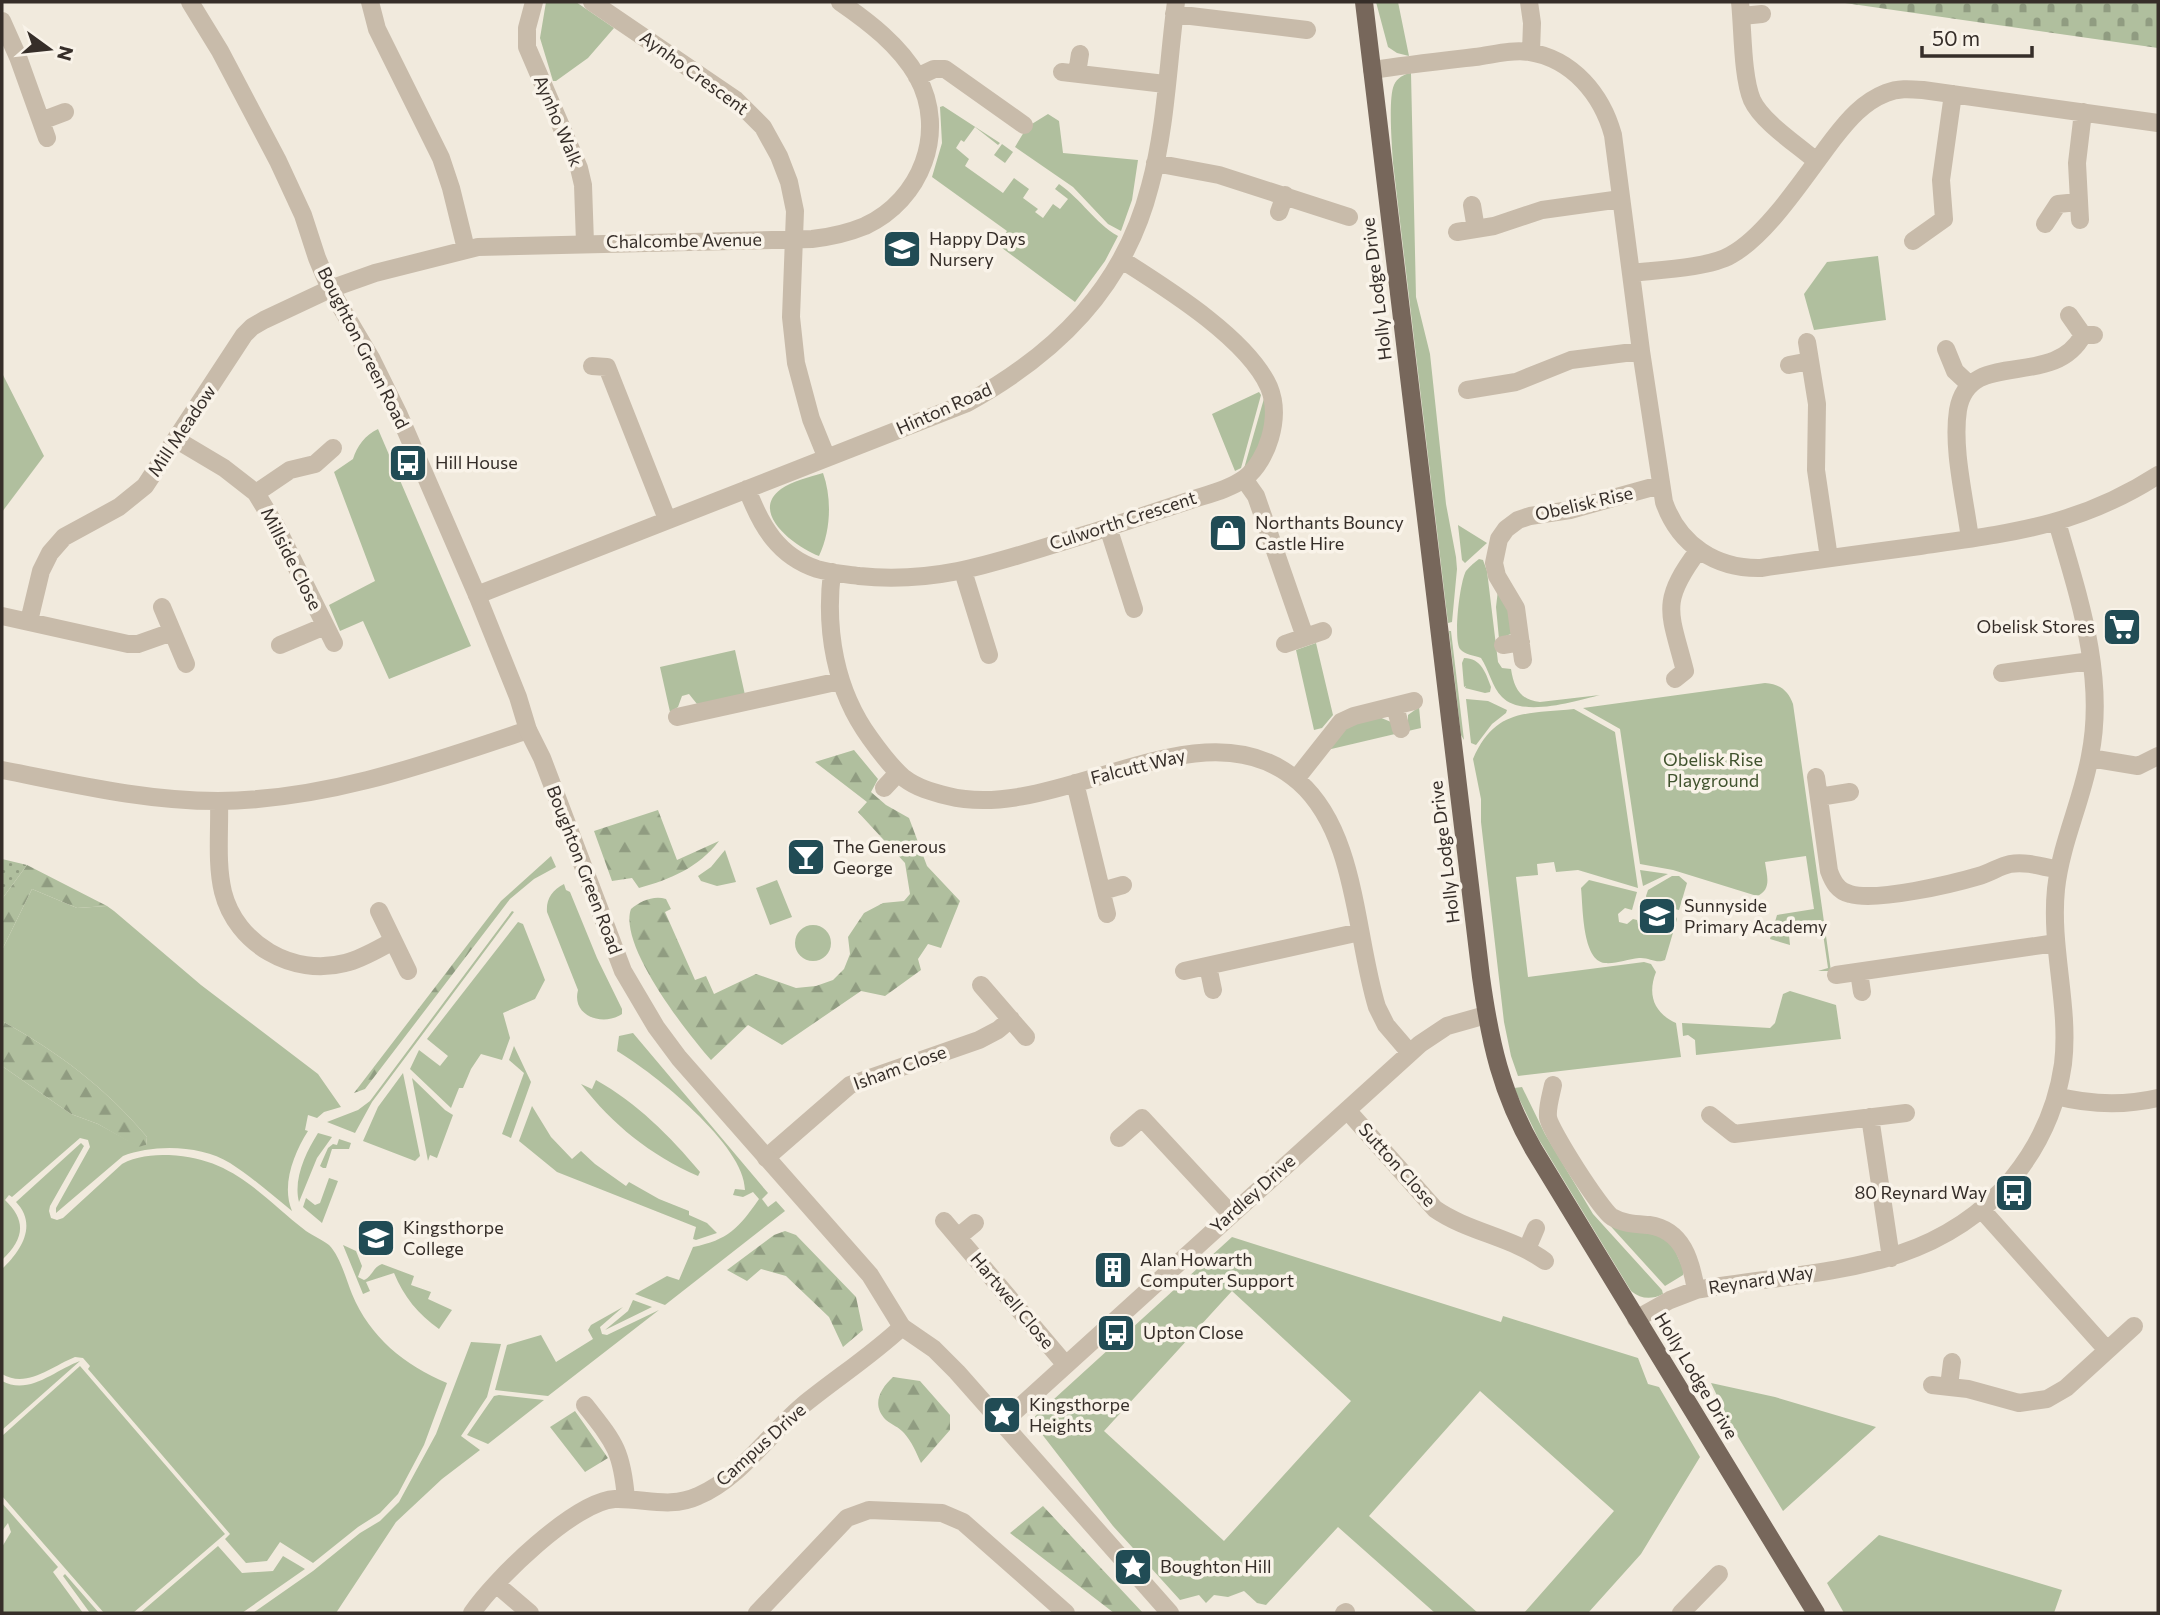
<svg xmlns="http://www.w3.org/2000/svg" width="2160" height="1615" font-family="Commissioner,sans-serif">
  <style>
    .green { fill: #b0bf9e; fill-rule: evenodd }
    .forest { fill: url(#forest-firs) }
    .cemetery { fill: url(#cemetery-stones) }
    .garden { fill: url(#garden-dots) }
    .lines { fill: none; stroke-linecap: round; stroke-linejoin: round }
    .minor { stroke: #c8bbaa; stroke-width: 18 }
    .tertiary { stroke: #c8bbaa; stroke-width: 18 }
    .primary { stroke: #77675b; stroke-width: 18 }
    .labels { text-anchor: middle; stroke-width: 7; stroke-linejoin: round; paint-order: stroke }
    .street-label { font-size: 18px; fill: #362e29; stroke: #f9f3e9 }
    .poi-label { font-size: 18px; fill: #362e29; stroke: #f9f3e9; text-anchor: start }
    .park-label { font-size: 18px; fill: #41532e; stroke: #f9f3e9 }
  </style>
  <defs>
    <pattern id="forest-firs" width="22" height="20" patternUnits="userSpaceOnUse" patternTransform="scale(1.75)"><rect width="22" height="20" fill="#b0bf9e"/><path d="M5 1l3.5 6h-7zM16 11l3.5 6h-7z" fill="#909c81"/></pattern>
    <pattern id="cemetery-stones" width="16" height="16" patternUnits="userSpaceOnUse" patternTransform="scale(1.75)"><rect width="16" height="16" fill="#b0bf9e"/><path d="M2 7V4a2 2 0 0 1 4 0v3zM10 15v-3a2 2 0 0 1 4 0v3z" fill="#909c81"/></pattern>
    <pattern id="garden-dots" width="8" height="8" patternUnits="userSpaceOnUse" patternTransform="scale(1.75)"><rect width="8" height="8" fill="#b0bf9e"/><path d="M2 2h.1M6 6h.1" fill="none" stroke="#909c81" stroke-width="1.8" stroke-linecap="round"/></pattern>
  </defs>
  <rect width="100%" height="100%" fill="#f1eadd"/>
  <path class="green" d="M546,2H576L614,28L588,58L556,81H553L540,38Z
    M1376,2H1398L1409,56L1397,53L1388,47Z
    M1411,73L1416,297L1430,354L1446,504L1456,557L1457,569L1452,622L1448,623L1393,163C1392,147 1388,98 1394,85C1397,78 1404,74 1411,73Z
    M943,106L1000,143L998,145L975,127L964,142L961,140L956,148L969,159L965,166L1003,193L1014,178L1029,189L1023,198L1038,209L1035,212L1043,218L1053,204L1060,209L1068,199L1055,189L1059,184C1081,199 1095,223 1118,236L1105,261L1075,302L998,245L1007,231L932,177L942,143L940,107Z
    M1048,114L1059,121L1063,153L1138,160L1132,200L1121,231L1108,224L1073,187L1015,147L1027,127Z
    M1002,144L1013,152L1005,163L994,155Z
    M1878,256L1886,320L1814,330L1804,294L1827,262Z
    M2,373L44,456L2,512Z
    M1259,392L1261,395L1241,468L1235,471L1212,414Z
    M1265,395L1267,402L1263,442L1243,472Z
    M378,429L471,646L389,679L363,621L340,631L329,605L375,581L334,472L353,459C357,446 365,435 378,429Z
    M823,473C832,498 831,531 819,556C797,548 748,513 781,489C792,481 810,477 823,473Z
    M1458,525L1487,543L1465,563L1462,560Z
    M1479,559L1483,560L1487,571L1498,662L1502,668L1511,669C1514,688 1520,700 1540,702L1600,695C1576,701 1522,718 1502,697C1492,687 1489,670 1481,658C1474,655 1465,655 1460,649C1453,638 1460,581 1466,571C1470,566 1475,562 1479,559Z
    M1498,590L1510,607L1513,633L1499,639L1496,607Z
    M1449,631H1451L1464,740L1461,735Z
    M1316,643L1333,715L1322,728L1314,730L1296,650Z
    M735,650L745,695L697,704L689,694L682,696L678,707L670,712L660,667Z
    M1464,658C1481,658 1486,673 1491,687L1490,692L1485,693L1465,688L1466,686L1464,687L1462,663Z
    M1765,683C1779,684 1788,690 1793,704L1831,971H1818L1828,968L1821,920L1798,921V924L1788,926L1790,945L1770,939L1777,915L1814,909L1806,856L1765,862C1767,876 1772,890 1757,896L1673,870L1640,864L1620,729L1583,708Z
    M1466,699L1488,701L1507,710L1506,713L1492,724L1476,745L1471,743Z
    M1419,707L1421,728L1408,731V715Z
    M1574,709L1615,732L1638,888L1578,870L1556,872L1554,862L1537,864L1538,875L1516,877L1528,977L1644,962L1651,964L1656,972C1647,995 1654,1013 1676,1023L1681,1057L1518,1076L1511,1056L1504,1022L1481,822V799L1473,759C1495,708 1527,714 1574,709Z
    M1379,717L1391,722L1395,734L1327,750L1347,726Z
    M725,850L736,882L717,886L701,881L698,876L711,867Z
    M1640,870L1668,874L1643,886Z
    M1672,876H1679L1687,883L1679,910L1648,903L1646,896L1648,890Z
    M777,880L792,917L770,925L756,888Z
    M1589,880L1637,892L1632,910L1625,908L1618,914L1619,922L1627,924L1633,919L1637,920L1639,929L1648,931L1655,925L1658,913L1666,912L1675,915L1677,919L1665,960C1656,964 1649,957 1639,958C1628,959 1616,964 1605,963C1582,961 1583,906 1581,888Z
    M564,884L566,890L570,892L597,958L622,1009V1014C603,1027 571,1016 578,990L547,912C546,899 552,890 564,884Z
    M32,889L77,908L107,906L114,911L201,985L318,1074L341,1107L324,1112L317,1118L308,1115L305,1130L308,1131C294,1153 281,1185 292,1211C272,1195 252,1177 230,1163C201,1145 154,1144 123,1156L56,1213V1208L90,1147L88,1140L80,1138L12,1197L9,1195L5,1200C27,1221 24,1239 2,1260V1066L71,1114L98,1124L138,1146L146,1145L147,1137C105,1087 59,1053 2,1021V950Z
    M512,911L514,912L372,1102L355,1133L327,1122L358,1110L370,1101Z
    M518,922L523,924L545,980L535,999L503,1013L510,1038L502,1060L481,1054L471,1069L463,1088H459L451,1108L410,1069L419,1050L440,1066L448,1056L427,1039Z
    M795 943a18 18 0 1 1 36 0a18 18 0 1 1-36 0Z
    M1790,991L1836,1005L1841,1039L1696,1055L1695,1040L1688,1035L1683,1036L1682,1023L1770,1028L1775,1023L1783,994Z
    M633,1033L768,1193L762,1199L768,1207L776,1201L785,1211L665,1305L635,1294L667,1276L679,1280L693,1247C728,1240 739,1228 759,1199L753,1192L743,1197L733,1195L735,1189L745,1190C745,1145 654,1073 617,1051L619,1036Z
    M514,1046L531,1082L511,1138L502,1134L524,1073L509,1060Z
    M403,1073L420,1156L415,1161L363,1141L378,1107Z
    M412,1078L445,1110L453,1115L437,1158L430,1155L428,1161Z
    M596,1080C637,1103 670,1136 700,1172L698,1176C650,1155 613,1125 581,1084L592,1089Z
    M1522,1087L1545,1134L1593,1214L1662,1290L1663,1294C1651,1300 1641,1299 1631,1291L1538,1138L1514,1088Z
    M532,1106L551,1137L572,1159L581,1151L595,1164L626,1186L629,1182L659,1199L689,1211V1215L707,1223L717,1233L696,1240L693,1239L696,1227L557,1172L519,1141Z
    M318,1133L332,1137L317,1158L299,1202C293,1179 306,1152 318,1133Z
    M339,1139L351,1143L349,1149H332L326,1168H323L320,1166L328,1148L333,1144L337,1145Z
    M81,1143L84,1146L50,1206L49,1211L51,1218L57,1220L63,1218L122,1164C136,1156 152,1155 169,1155C233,1158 259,1194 306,1231C313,1236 323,1240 329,1245C340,1256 346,1279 352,1294C370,1337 404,1365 447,1383L424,1445L398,1494L380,1513L358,1527L313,1563L280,1542L267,1561L246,1563L225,1539L230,1534L88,1369L90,1366L83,1358L75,1357C52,1366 27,1389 2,1374V1269C21,1251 38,1225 16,1202Z
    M329,1178L338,1181L322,1223L303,1207L306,1198L315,1205L320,1203Z
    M1605,1220L1651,1232L1671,1241L1684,1271L1683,1275L1665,1286Z
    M1232,1237L1501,1322L1503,1316L1638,1358L1648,1384L1659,1387L1700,1457L1641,1554L1588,1613H1524L1614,1511L1480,1391L1369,1516L1478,1613H1435L1338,1527L1266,1605L1257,1603L1244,1591L1228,1597L1214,1595L1206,1603L1199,1595L1180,1600L1113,1526L1031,1420ZM1232,1291L1351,1401L1224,1541L1104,1431Z
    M343,1245L356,1251L362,1266L358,1277L364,1280C372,1277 373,1267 382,1264L414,1276L411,1285L431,1292L428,1299L452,1310L439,1329C418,1314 404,1297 394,1273L366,1282L370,1291L363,1294Z
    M633,1300L652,1307L605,1330L628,1311Z
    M623,1307L600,1327L602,1334L607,1335L659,1310L548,1396L495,1390L507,1345L541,1335L556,1362L593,1339L588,1330L591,1325Z
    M471,1342L501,1344L487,1397L461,1436L480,1450L442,1479L396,1522L336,1613H253L313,1571L360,1533L380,1521L399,1502L436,1434Z
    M80,1361L2,1430V1381C29,1396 55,1370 80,1361Z
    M80,1366L225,1534L133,1613H104L2,1496V1436Z
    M1711,1383L1775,1397L1876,1427L1783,1511L1732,1427Z
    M499,1395L544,1400L488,1444L467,1435L494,1396Z
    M2,1503L58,1567L53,1572L83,1613H2V1547L11,1532L8,1523L2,1531Z
    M1879,1535L2062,1590L2054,1613H1844L1827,1583Z
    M218,1546L242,1573L273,1571L283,1556L305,1569L242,1613H140Z
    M65,1574L99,1613H90L63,1576Z"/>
  <path class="forest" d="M854,750L878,779L871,792L886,805L909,818L927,866L960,901L941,948L928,944L918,959L921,970L885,996L861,991L782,1045L748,1025L711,1060C687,1033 618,945 631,909C640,901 654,895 666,899L671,909L665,912L695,980L706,976L714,994L756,974L796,988L816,986L833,980L844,969L850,954L848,937L864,913L883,903L904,901L910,894L905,863L858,812L867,802L815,762Z
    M658,810L677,860L719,841C698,868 671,879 639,888L632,878L612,881L594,831Z
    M551,856L556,867L534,879L510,899L365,1089L354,1093L501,901Z
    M27,865L107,906L77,908L32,889L2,950V899Z
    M2,1021C59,1053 105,1087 147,1137L146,1145L138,1147L98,1124L71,1114L2,1066Z
    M785,1231L796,1235L856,1297L863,1330L843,1347L829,1317L786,1276L761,1269L747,1281L727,1270L774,1235Z
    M893,1377L920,1381L950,1415V1430L921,1463C916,1452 912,1442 904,1433C899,1427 892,1425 886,1420C871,1405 880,1389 893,1377Z
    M575,1411L608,1458L585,1472L550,1427Z
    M1043,1506L1143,1613H1114L1010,1533Z"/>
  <path class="cemetery" d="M1838,2H2158V48Z"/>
  <path class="garden" d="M2,859L27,865L2,899Z"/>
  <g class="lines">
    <path class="minor" d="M370,2L377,29L441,158L451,188L466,249
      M534,2L527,28V47L579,168L583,185L585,243
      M592,2L736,100L763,127L779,156L789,182L795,211L791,317L796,363L811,419L826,456
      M1529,2L1532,23L1531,52
      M1740,2C1743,29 1742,76 1752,100C1762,122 1798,145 1816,161
      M1174,14L1307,30
      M1742,16L1762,14
      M2,21L18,57L47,138
      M1372,70C1406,65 1441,61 1475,57C1492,55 1512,49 1529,52C1573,59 1602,95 1613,135L1641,351L1664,502C1679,545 1716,569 1761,568C1814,560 1867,553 1920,546C2011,533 2079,526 2158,475
      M1062,72L1165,84
      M1077,73L1080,54
      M917,77L934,69H945L1024,125
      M41,121L65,112
      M1155,163L1219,175L1349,217
      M1472,205L1476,229
      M1279,212L1285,195
      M2080,220L2077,163L2083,112
      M2045,224L2058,204L2078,202
      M1457,232L1494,226L1542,210L1621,199
      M1913,241L1944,219L1941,180L1953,94
      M1631,273C1657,270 1709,268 1731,255C1768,235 1807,173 1834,138C1848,120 1863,102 1886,93C1898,88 1910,89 1923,90L2158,123
      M2069,315L2083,335H2094
      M1807,342L1817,404L1816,470L1829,558
      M1946,349L1955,371L1969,384
      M1789,365L1810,361
      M592,366L607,367L667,519
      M1467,390L1516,382L1571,360L1641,351
      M177,440L224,468L256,493L277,528L334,643
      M1244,479L1256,496L1305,637
      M747,489C761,526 778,556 817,569C830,573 845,574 859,576C945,585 1010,557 1091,533C1124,522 1158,511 1191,500C1209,494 1230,489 1245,478C1257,469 1266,452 1270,438C1275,421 1276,404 1269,387C1247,338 1166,288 1122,260
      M256,493L290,470L315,464L333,448
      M1108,527L1134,609
      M1970,539C1965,499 1952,449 1958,410C1969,346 2053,391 2083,335
      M963,571L989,655
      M832,572C825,630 835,690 870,738C880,752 891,767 904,778C917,788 932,792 948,796C1058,824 1203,697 1299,782C1357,833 1355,936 1377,1007L1386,1025L1410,1053
      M477,595L967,403C1056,354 1124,288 1150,186C1166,128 1168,62 1176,2
      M162,607L186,664
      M2,616L128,644H138L172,632
      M29,621L41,571L50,553L64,537L119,507L145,486L244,335L252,327L264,320L330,289L375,273L478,247L812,239C830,237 848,233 865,226C921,200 948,132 917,76C899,45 869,22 840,2
      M1285,644L1323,631
      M280,645L325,626
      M1503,645L1521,642
      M1523,660L1516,608L1497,576L1494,563L1499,539L1506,529L1518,520L1530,516L1570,510L1660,485
      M2002,673L2091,661
      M1675,679L1685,671C1670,612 1659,603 1698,551
      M1395,706L1401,729
      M677,717L840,681
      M2090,758L2138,766L2158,756
      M2,770C74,784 144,801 218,801C326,800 427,764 528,730
      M1816,777L1829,871C1833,882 1838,891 1850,894C1876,902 1952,884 1979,876C1990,873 2000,866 2010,864C2026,861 2044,867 2059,870
      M1296,779L1341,722L1354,716L1414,701
      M1075,783L1107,914
      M884,788L898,773
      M1819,797L1850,792
      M219,801C220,830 216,863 223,892C236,944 293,977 345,963C362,959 378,949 393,941
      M1102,891L1123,885
      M379,911L408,971
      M1208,966L1213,990
      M1184,971L1360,932
      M1859,972L1862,992
      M1836,975L2056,943
      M981,985L1026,1037
      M1553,1085C1551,1095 1547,1107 1548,1117C1549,1129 1601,1210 1612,1217C1624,1224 1636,1224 1649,1225C1683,1230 1691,1261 1696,1290
      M2056,1096C2091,1105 2123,1106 2158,1098
      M1347,1110L1435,1209C1468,1232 1512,1237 1545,1261
      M1710,1115L1734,1134L1906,1113
      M1870,1117L1891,1258
      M1119,1138L1142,1118L1231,1214
      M766,1158L850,1085L979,1040L998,1030L1011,1019
      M1982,1210L2107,1350
      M944,1221L1065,1364
      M958,1237L975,1223
      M1527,1249L1536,1228
      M1636,1319L1670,1300L1696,1290C1812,1269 1929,1277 2012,1179C2039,1146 2057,1106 2063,1064C2070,1006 2050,948 2056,889C2061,843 2082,801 2090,756C2106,677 2079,598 2057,522
      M1932,1385L1968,1389L2019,1403L2047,1399L2066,1388L2134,1326
      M1949,1386L1952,1362
      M585,1405C614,1442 622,1450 626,1499
      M1002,1423L1420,1044L1447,1026L1486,1015
      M496,1584L530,1613
      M472,1613C494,1580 575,1501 615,1499C644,1498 670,1509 698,1496C740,1478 768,1435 802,1406C835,1379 871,1356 902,1327
      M757,1613L847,1518L869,1510L942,1513L963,1522L1066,1613
      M1344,1613L1346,1612
      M1681,1613L1719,1574"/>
    <path class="tertiary" d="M190,2L220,51L278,161L303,215L317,258L330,289L371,358L399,415L477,595L518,697L528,730L542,758L623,971L656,1027L679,1058L870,1275L902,1327L934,1349L957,1372L1170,1613"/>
    <path class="primary" d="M1364,2L1481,977C1490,1042 1501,1093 1534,1150L1816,1613"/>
  </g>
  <defs>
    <g id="school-square" transform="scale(2.0125)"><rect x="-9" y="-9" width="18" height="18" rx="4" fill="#214c55" stroke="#f9f3e9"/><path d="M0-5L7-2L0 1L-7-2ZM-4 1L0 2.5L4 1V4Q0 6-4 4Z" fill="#fff"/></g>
    <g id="bus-square" transform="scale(2.0125)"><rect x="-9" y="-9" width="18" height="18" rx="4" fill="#214c55" stroke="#f9f3e9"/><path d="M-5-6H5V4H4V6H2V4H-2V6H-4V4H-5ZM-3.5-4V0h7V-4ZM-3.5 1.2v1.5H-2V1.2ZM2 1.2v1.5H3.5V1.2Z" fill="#fff"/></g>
    <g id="shop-square" transform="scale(2.0125)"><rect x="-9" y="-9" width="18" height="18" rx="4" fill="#214c55" stroke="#f9f3e9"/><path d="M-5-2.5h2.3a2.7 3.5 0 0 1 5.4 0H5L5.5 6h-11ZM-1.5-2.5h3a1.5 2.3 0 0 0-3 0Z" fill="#fff"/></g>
    <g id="supermarket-square" transform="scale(2.0125)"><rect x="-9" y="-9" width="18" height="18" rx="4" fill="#214c55" stroke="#f9f3e9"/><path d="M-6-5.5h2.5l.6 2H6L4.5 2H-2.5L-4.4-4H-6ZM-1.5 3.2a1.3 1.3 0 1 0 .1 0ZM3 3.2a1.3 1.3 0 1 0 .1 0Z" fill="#fff"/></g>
    <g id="bar-square" transform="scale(2.0125)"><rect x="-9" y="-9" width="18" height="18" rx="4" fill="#214c55" stroke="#f9f3e9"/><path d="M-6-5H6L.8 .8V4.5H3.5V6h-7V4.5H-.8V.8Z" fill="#fff"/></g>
    <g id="building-square" transform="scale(2.0125)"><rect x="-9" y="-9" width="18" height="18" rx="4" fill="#214c55" stroke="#f9f3e9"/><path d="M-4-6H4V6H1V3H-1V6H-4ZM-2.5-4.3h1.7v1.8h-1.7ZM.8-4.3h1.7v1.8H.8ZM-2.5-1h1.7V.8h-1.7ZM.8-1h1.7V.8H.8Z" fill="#fff"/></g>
    <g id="sight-square" transform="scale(2.0125)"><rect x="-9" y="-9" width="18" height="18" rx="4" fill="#214c55" stroke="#f9f3e9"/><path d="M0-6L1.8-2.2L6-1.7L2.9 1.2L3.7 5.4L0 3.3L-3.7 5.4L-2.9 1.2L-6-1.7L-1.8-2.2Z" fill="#fff"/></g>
  </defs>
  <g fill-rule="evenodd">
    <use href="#school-square" x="902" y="249"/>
    <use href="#bus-square" x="408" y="463"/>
    <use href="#shop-square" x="1228" y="533"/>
    <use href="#supermarket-square" x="2122" y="627"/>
    <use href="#bar-square" x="806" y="857"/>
    <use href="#school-square" x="1657" y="916"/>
    <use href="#bus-square" x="2014" y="1193"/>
    <use href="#school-square" x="376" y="1238"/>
    <use href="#building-square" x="1113" y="1270"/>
    <use href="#bus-square" x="1116" y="1333"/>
    <use href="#sight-square" x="1002" y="1415"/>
    <use href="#sight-square" x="1133" y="1567"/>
  </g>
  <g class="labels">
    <g class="street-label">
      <text transform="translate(694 73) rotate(36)" y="6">Aynho Crescent</text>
      <text transform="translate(558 121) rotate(67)" y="6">Aynho Walk</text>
      <text transform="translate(684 241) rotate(-1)" y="6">Chalcombe Avenue</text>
      <text transform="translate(1377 289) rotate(-97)" y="6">Holly Lodge Drive</text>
      <text transform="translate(363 348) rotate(63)" y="6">Boughton Green Road</text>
      <text transform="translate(944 409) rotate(-24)" y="6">Hinton Road</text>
      <text transform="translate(182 431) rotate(-56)" y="6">Mill Meadow</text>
      <text transform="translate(1584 504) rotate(-13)" y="6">Obelisk Rise</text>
      <text transform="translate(1123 521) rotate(-18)" y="6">Culworth Crescent</text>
      <text transform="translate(291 559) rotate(63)" y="6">Millside Close</text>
      <text transform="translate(1138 767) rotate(-14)" y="6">Falcutt Way</text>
      <text transform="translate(1445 852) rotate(-97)" y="6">Holly Lodge Drive</text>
      <text transform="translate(584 870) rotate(69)" y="6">Boughton Green Road</text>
      <text transform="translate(900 1068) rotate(-20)" y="6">Isham Close</text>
      <text transform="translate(1397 1165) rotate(48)" y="6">Sutton Close</text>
      <text transform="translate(1253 1194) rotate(-42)" y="6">Yardley Drive</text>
      <text transform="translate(1761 1280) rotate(-9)" y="6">Reynard Way</text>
      <text transform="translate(1012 1301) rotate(50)" y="6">Hartwell Close</text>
      <text transform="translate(1696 1376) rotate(59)" y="6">Holly Lodge Drive</text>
      <text transform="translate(761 1445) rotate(-42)" y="6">Campus Drive</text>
    </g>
    <g class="poi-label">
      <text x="929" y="245">Happy Days<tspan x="929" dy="21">Nursery</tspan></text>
      <text x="435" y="469">Hill House</text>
      <text x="1255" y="529">Northants Bouncy<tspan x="1255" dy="21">Castle Hire</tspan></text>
      <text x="2095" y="633" text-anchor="end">Obelisk Stores</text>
      <text x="833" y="853">The Generous<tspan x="833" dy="21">George</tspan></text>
      <text x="1684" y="912">Sunnyside<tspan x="1684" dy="21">Primary Academy</tspan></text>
      <text x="1987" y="1199" text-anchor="end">80 Reynard Way</text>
      <text x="403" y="1234">Kingsthorpe<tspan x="403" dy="21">College</tspan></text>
      <text x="1140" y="1266">Alan Howarth<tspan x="1140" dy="21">Computer Support</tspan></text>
      <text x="1143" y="1339">Upton Close</text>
      <text x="1029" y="1411">Kingsthorpe<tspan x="1029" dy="21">Heights</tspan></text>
      <text x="1160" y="1573">Boughton Hill</text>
    </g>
    <g class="park-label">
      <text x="1713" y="766">Obelisk Rise<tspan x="1713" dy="21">Playground</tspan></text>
    </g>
  </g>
  <rect width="2160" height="1615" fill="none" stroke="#362e29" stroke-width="7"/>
  <g transform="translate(49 49) rotate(105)" stroke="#f9f3e9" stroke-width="5" paint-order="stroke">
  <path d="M0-5L12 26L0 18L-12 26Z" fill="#362e29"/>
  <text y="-10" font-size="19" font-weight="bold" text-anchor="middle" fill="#362e29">N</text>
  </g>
  <path d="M1922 46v10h110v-10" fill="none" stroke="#362e29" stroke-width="3.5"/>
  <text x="1932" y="46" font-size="21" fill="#362e29" stroke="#f9f3e9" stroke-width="5" paint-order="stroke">50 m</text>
</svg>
